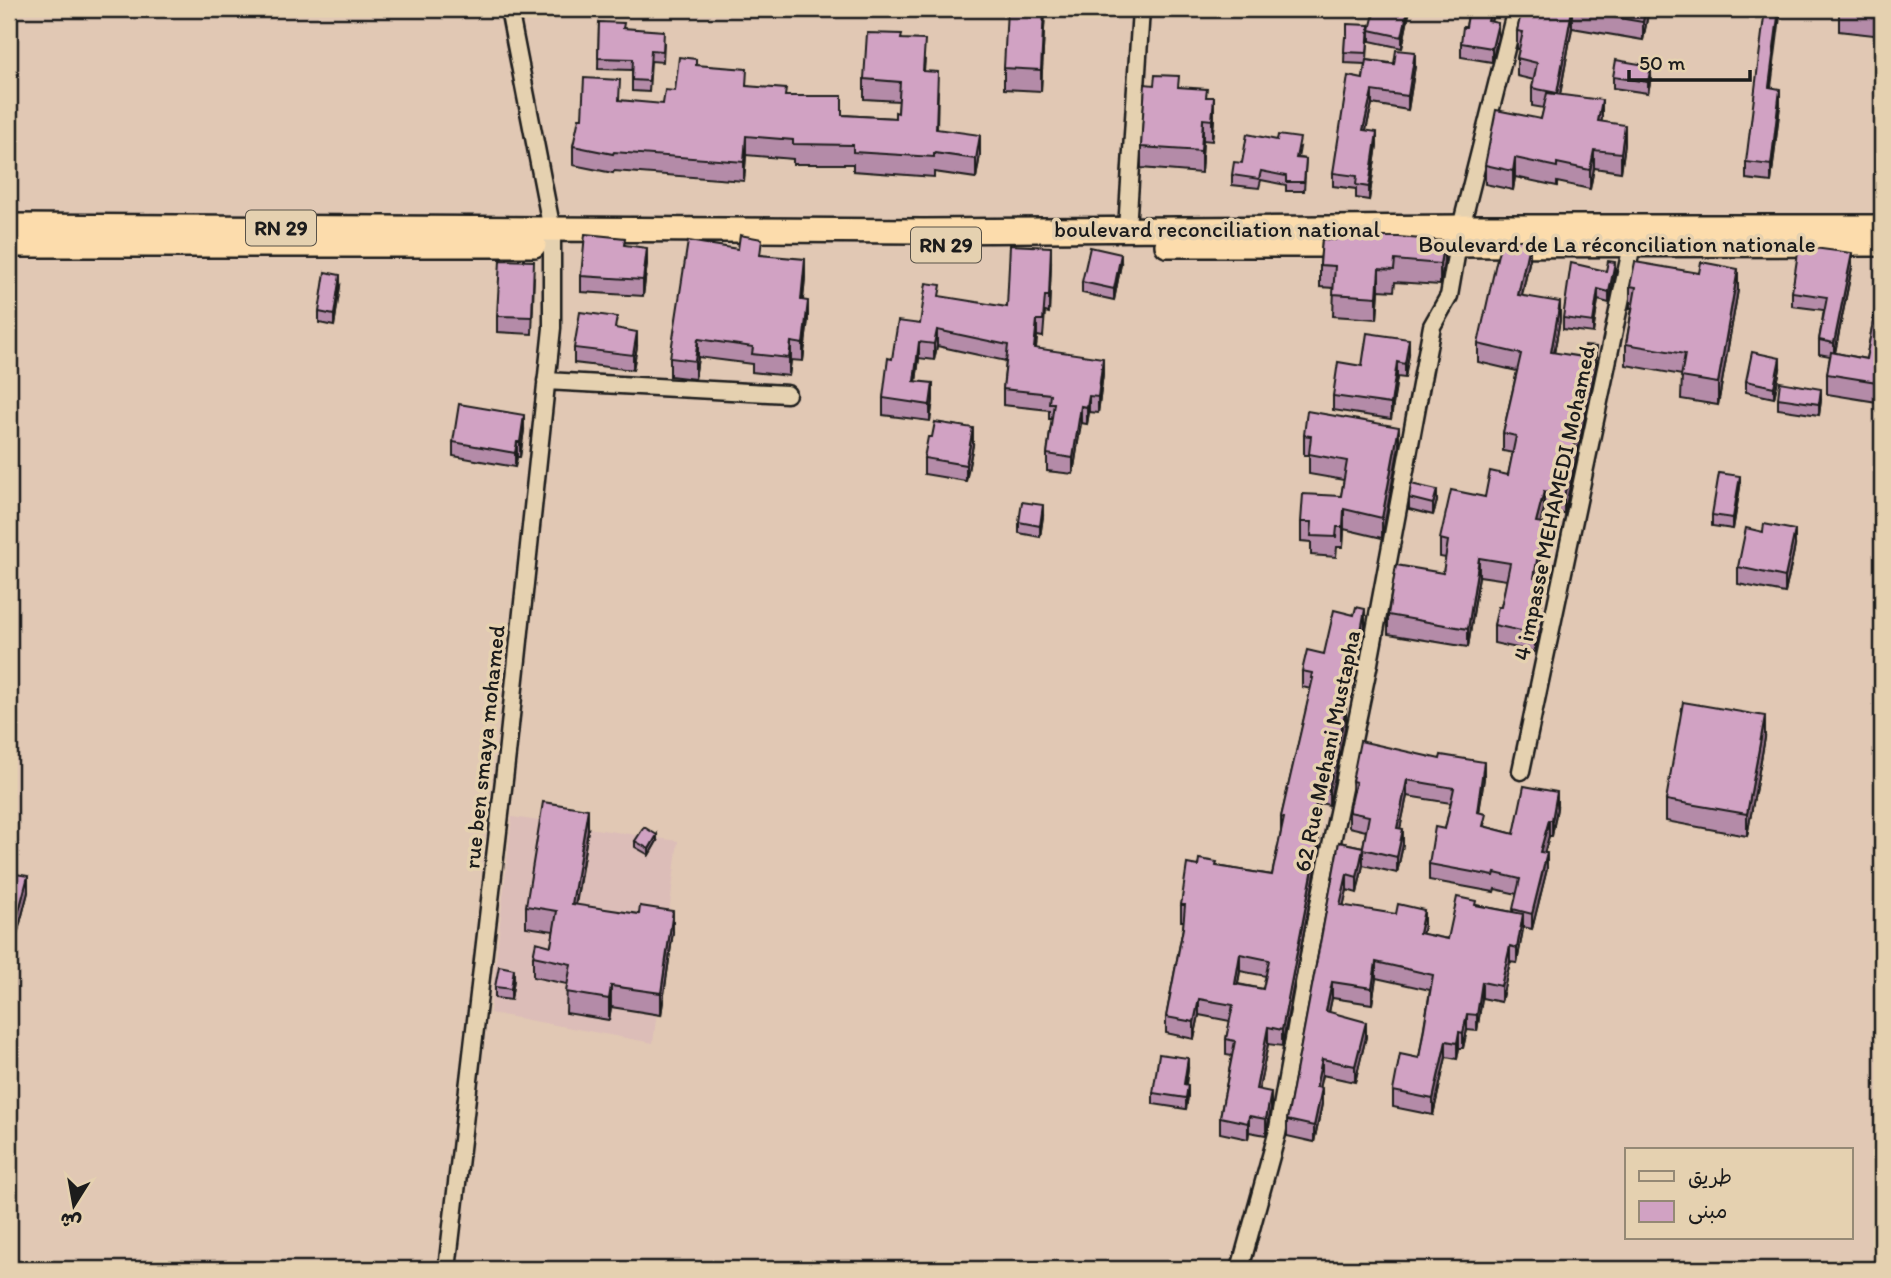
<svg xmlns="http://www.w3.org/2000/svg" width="1891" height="1278" font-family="Itim,'Playpen Sans Arabic',sans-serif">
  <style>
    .built { fill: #dcbdb8 }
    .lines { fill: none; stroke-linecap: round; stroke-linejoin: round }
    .minor-casing { stroke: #1c1c1c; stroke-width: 21 }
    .highway-casing { stroke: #1c1c1c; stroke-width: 28 }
    .minor { stroke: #e5d1b0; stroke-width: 16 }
    .highway { stroke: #fcdcac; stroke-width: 23 }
    .wall { fill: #b48ba8; stroke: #1c1c1c; stroke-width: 2; fill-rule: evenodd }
    .shaded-wall { fill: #927188; stroke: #1c1c1c; stroke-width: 2 }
    .building { fill: #d1a2c3; stroke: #1c1c1c; stroke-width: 2; fill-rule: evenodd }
    .labels { text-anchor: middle; stroke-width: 7; stroke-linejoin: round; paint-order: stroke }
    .shield { fill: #e5d1b0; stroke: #585248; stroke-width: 2 }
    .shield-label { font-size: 21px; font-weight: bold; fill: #1c1c1c }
    .street-label { font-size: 23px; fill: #1c1c1c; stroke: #e5d1b0 }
  </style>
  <rect width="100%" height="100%" fill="#e1c8b4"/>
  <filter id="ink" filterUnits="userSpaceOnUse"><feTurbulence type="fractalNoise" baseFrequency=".0143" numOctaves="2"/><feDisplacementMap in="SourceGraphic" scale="14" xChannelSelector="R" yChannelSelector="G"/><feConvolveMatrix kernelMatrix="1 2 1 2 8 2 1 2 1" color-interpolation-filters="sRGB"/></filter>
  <g filter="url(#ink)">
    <path class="built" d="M512,817L678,841L653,1043L490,1013Z"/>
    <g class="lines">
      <g class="minor-casing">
        <path id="minor" d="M1127,229L1141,9
          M546,381L787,394
          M1521,771L1632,245
          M447,1269L507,754L552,328V230L509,9
          M1240,1269L1277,1134L1314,928L1369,663L1432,326L1449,296L1461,227L1516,9"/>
      </g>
      <g class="highway-casing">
        <path id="highway" d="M9,226L924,231L1461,227H1882
          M9,245H534
          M1167,245H1353
          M1415,245L1882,244"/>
      </g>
      <use href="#minor" class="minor"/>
      <use href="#highway" class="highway"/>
    </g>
    <path class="wall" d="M1045,9L1041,91L1004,89V68Z
      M1184,9H1210V13Z
      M1410,9L1402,48L1370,41V30Z
      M1457,9H1494L1491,22L1498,37L1492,62L1461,57V43L1466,27L1468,14L1457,11Z
      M1522,9H1649L1643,40L1572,28L1560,95L1601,121L1625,144L1621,172L1594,168L1590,189L1557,182V186L1515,177L1513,190L1485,184V165L1541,119L1544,108L1532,106V88L1534,80L1517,76V58L1519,49H1517V31Z
      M1839,9H1882V36L1839,31Z
      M599,22L623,28L664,42L663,62L651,61L649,92L632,91V70L598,69Z
      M1369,25L1367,60L1415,66L1408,110L1372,104L1366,130L1377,145L1369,200L1356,198V189L1333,186V173L1363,79L1365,64L1344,63L1345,37Z
      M902,39L925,60L924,71L938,91L937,129L980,155L976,178L934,172V177L853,171V164H793V159L746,155L744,181L614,171L613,173L573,165V146L582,118L663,104L696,65L747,86L786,96L842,115L895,118L898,113L899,101L864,99V79Z
      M1613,77H1651L1648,93L1613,88Z
      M1179,87L1207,97L1214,119L1212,141L1203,140L1201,173L1141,168V147Z
      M1771,87L1780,105L1771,182L1746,179V162Z
      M1882,95V142H1879V121Z
      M1300,147L1298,158L1306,159L1304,191H1286V185L1261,180L1259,188L1232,185V175Z
      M1322,239L1444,262L1440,285L1395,282L1394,291L1379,290L1377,319L1333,316L1334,288L1320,287V265Z
      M625,245L647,264L643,296L581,292V276Z
      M762,255L805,277L803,300L808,319L803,361L791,360L789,376L752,372V364L698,357L695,379L670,376V358Z
      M1530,258L1522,296L1560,320L1554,353L1596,366L1564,514L1544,509L1540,523L1543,542L1537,578L1543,598L1540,609L1541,628L1535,652L1494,643V625L1501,607L1507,580L1479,576L1468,647L1388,634V615L1443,573L1446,558L1440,557V539L1508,475L1513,453L1503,451V433L1517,371L1478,362V344Z
      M1051,264L1049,313L1045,312L1043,337L1037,336L1036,349L1103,374L1098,413L1089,412L1087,424L1081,423L1073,474L1047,471V454L1052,419H1049V410L1003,405V389L1006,361L937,346L934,360L919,358L916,381L933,400L930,421L883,415V398L892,359L920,324L1007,307Z
      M1121,264L1114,300L1082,293V282Z
      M1852,267L1835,353L1866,359L1882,274V393L1878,392L1877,402L1827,394V374L1830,356L1819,354V340L1824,310L1792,306V292Z
      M1615,273L1609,303L1598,300L1593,333L1563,329V318Z
      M534,278L532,334L497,332V316Z
      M340,286L334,326L319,323V312Z
      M1630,286L1738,290L1718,405L1681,399L1682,375L1626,365V344L1632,308H1630Z
      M637,346L633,370L574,363V348Z
      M1409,354L1405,378L1397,377L1391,419L1333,410V396L1362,366Z
      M1780,369L1774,398L1746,392V381Z
      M1778,398L1821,400L1819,415L1778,409Z
      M524,430L520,457H517L515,467L453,456V442Z
      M1304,435L1399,446L1382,538L1344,529L1343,547H1337L1336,557L1311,555V542L1301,541V522L1341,496L1344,480L1309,474V455H1304Z
      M973,445L966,481L924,474V458Z
      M1740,487L1733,529L1712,526V515Z
      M1409,498L1437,501L1433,515L1409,509Z
      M1043,516L1040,537L1019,533V522Z
      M1795,546L1785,593L1738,584V567Z
      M1365,625L1355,680L1347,678L1341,706L1346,723L1329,805L1320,803L1313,835L1319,853L1282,1046L1268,1044L1259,1089L1271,1108L1266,1135L1249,1132L1248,1139L1220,1133V1117L1232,1056L1226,1055V1039L1230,1021L1199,1015L1194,1039L1166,1033V1017L1183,928L1184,921H1181V905L1198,866H1217L1272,875L1281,832V817L1311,689L1302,687V671L1324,654ZM1240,971L1266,976L1263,989L1238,984Z
      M1765,738L1747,836L1666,821V800Z
      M1484,778L1479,812L1486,827L1514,834L1557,808L1552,836H1549L1544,853L1547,869L1532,929L1523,927L1517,963L1510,962L1501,1002L1482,998L1477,1031L1467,1030L1463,1048H1459L1457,1059L1446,1057L1433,1115L1393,1107V1091L1419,1058L1430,990L1376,978L1372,1004L1332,998L1329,1012L1366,1037L1355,1082L1322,1075L1319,1088L1322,1104L1314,1142L1287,1136V1120L1339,842L1363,847L1366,831L1349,827V812L1353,797L1352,781ZM1407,796L1451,803L1445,829L1429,864V880L1494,892L1495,889L1517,894L1513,912L1476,905L1448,939L1422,934L1424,926L1343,906L1347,890L1357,893L1363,865L1397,873L1403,845L1400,828Z
      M588,830L576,905L673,932L661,1015L611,1007L609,1020L566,1013L567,984L533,977V956L551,946L554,931L526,927V906Z
      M635,841H657L649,855L635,847Z
      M9,878L28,892L17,935L9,932Z
      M514,979L511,1000L495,998V987Z
      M1188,1069L1186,1084L1188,1096L1186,1109L1153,1104V1093Z"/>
    <path class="shaded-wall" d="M1044,9H1045L1041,91V70Z
      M1408,9H1410L1402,48V37Z
      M1491,9H1494L1488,35V21Z
      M1645,9H1649L1643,40V22Z
      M1779,9H1781L1769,103V87Z
      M1572,10V28L1557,111V93Z
      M1498,23V37L1492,62V48Z
      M1415,52V66L1408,110V96Z
      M1651,66V77L1648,93V82Z
      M1780,89V105L1771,182V165Z
      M1372,91V104L1363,143V130Z
      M1214,97V119L1212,141V120Z
      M1602,100V119L1598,140V121Z
      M1203,119V140L1201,173V151Z
      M1625,125V144L1621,172V153Z
      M1377,132V145L1369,200V187Z
      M980,135V155L976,178V159Z
      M746,136V155L744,181V162Z
      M1594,150V168L1590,189V170Z
      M1515,158V177L1513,190V171Z
      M1530,240V258L1518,313V295Z
      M1444,241V262L1440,285V264Z
      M1051,247V264L1049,313V296Z
      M647,248V264L643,296V280Z
      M1852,253V267L1834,357V343Z
      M1121,254V264L1114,300V289Z
      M805,259V277L801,318V300Z
      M1615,262V273L1609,303V292Z
      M1379,269V290L1377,319V297Z
      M1738,269V290L1718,405V383Z
      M340,275V286L334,326V315Z
      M1598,289V300L1593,333V322Z
      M808,301V319L803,361V344Z
      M1560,302V320L1551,370V352Z
      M1037,320V336L1034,365V348Z
      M937,330V346L934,360V344Z
      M637,332V346L633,370V355Z
      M698,339V357L695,379V361Z
      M1409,339V354L1405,378V364Z
      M791,342V360L789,376V358Z
      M919,342V358L914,397V381Z
      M1596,347V366L1564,514V496Z
      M1103,358V374L1098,413V397Z
      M1780,358V369L1774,398V387Z
      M1397,362V377L1391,419V404Z
      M1878,372V392L1877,402V382Z
      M933,383V400L930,421V405Z
      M1821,389V400L1819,415V404Z
      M1089,396V412L1087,424V407Z
      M1081,406V423L1073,474V458Z
      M524,415V430L520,457V442Z
      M1399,427V446L1382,538V518Z
      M973,428V445L966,481V465Z
      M517,442V457L515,467V453Z
      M1740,476V487L1733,529V518Z
      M1437,490V501L1433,515V504Z
      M1544,491V509L1536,540V522Z
      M1043,505V516L1040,537V526Z
      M1344,509V529L1343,547V527Z
      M1543,523V542L1534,596V578Z
      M1795,530V546L1785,593V577Z
      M1479,558V576L1468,647V629Z
      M1543,579V598L1536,627V608Z
      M1365,609V625L1355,680V664Z
      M1541,609V628L1535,652V634Z
      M1347,662V678L1339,713L1338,721L1339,696Z
      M1346,707V723L1329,805V789Z
      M1765,716V738L1747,836V814Z
      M1484,762V778L1477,827V812Z
      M1407,780V796L1397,844V828Z
      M1320,786V803L1309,850V834Z
      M1557,792V808L1552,836V820Z
      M588,809V830L572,925V904Z
      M1549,820V836L1540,868V852Z
      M1403,829V845L1397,873V857Z
      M657,835V841L649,855V849Z
      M1319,837V853L1282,1046V1030Z
      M1363,849V865L1357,893V877Z
      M1547,853V869L1532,929V914Z
      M1347,874V890L1340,921V905Z
      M28,876V892L17,935V918Z
      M1424,910V926L1419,949V933Z
      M673,911V932L661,1015V993Z
      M1523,914V930L1517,963V948Z
      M1510,946V962L1501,1002V986Z
      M1240,954V971L1235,1000V984Z
      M1376,962V978L1372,1004V988Z
      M514,969V979L511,1000V989Z
      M1332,982V998L1326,1027V1011Z
      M1482,982V998L1477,1031V1015Z
      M611,986V1007L609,1020V999Z
      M1199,999V1015L1194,1039V1022Z
      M1467,1014V1030L1463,1048V1033Z
      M1366,1022V1037L1355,1082V1066Z
      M1268,1027V1044L1256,1105V1089Z
      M1459,1032V1048L1457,1059V1043Z
      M1446,1041V1057L1433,1115V1099Z
      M1188,1058V1069L1184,1095V1084Z
      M1322,1059V1075L1316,1103V1087Z
      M1188,1085V1096L1186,1109V1098Z
      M1322,1088V1104L1314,1142V1126Z
      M1271,1092V1108L1266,1135V1119Z
      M1249,1116V1132L1248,1139V1123Z"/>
    <path class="building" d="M1007,9H1044L1041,70L1004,68Z
      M1375,9H1408L1402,37L1370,30Z
      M1469,9H1491L1488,21L1498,23L1492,48L1461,43L1463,27H1466Z
      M1522,9H1645L1643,22L1572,10L1557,93L1532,88L1537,63L1517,58L1523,32L1517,31Z
      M1765,9H1779L1769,87L1780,89L1771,165L1746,162Z
      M1839,9H1882V15L1839,10Z
      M599,22L624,23L623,28L664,31L663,51L651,50L649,81L632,80L633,59L598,58Z
      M1347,24L1369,25L1367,53L1344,52L1345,37H1347Z
      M867,33L902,34L901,39L925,40L923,71L938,72L936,129L980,135L976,159L934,153V157L853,152V145L793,144V140L746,136L744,162L614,152L613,154L573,146L579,118H582L584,78L620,80L619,100L663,104L665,90L675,91L679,57L696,59V65L747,69L746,86L786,89L785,96H842V115L895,118V112L898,113L900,82L864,79Z
      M1396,50L1415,52L1408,96L1372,91L1363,130L1377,132L1369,187L1356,185L1357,176L1333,173L1348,76L1363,79L1366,60L1394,64Z
      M1616,60L1651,66L1648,82L1613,77Z
      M1155,75L1179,76L1178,87L1207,89L1206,97H1214L1212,120L1203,119L1201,151L1141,147L1145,84L1154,85Z
      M1547,93L1602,100L1598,121L1625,125L1621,153L1594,150L1590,170L1557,163V167L1515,158L1513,171L1485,165L1496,110L1541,119Z
      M1882,95V121H1879Z
      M1247,134L1277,140L1278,135L1300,138L1296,158L1306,159L1304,182H1286V176L1261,171L1259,179L1232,175L1234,162L1242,163Z
      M585,234L625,238L624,245L647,248L643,280L581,276Z
      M740,235L762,239L760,255L805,259L801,300L808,301L803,344L791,342L789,358L752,354L753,347L698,339L695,361L670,358L688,241L738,249Z
      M1335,237H1399L1444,241L1440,264L1395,260L1394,270L1379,269L1377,297L1333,294L1335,266L1320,265L1322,239L1335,240Z
      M1501,240H1530L1518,295L1560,302L1551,352L1583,357L1585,346L1596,347L1564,496L1544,491L1536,522L1543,523L1534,578L1543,579L1536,608L1541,609L1535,634L1494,625L1498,607H1501L1510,563L1479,558L1468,629L1388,615L1396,565L1443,573L1448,541L1440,539L1451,490L1485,497L1490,471L1508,475L1516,436L1503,433L1521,354L1478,344Z
      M1010,245L1051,247L1049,296H1045L1043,320H1037L1034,348L1103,358L1098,397L1089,396L1087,407L1081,406L1073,458L1047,454L1054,403H1049L1050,394L1003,389L1008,345L937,330L934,344L919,342L914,381L933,383L930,405L883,398L888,358L892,359L898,321L920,324L926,283L941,285L939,296L1007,307Z
      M1799,246L1852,253L1834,343L1819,340L1827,297L1792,292Z
      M1090,247L1121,254L1114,289L1082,282Z
      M500,260L534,261L532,317L497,316Z
      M1608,261L1615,262L1609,292L1598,289L1593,322L1563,318L1571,263L1606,271Z
      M1635,262L1699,273L1701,262L1738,269L1718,383L1681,377L1685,354L1626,344L1636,287L1630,286Z
      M325,272L340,275L334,315L319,312Z
      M1882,274V373L1878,372L1877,382L1827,374L1831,352L1866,359Z
      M580,312L617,317L615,328L637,332L633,355L574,348Z
      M1367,333L1409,339L1405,364L1397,362L1391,404L1333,396L1338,362L1362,366Z
      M1752,352L1780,358L1774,387L1746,381Z
      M1780,382L1821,389L1819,404L1778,398Z
      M459,404L524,415L520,442H517L515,453L453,442Z
      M1307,411L1399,427L1382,518L1344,509L1343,527H1337L1336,537L1311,536L1312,522H1301L1303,494L1341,496L1347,461L1309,454L1311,436L1304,435Z
      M935,422L973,428L966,465L924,458L928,437H932Z
      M1719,473L1740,476L1733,518L1712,515Z
      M1411,484L1437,490L1433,504L1409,498Z
      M1022,502L1043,505L1040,526L1019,522Z
      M1764,524L1795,530L1785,577L1738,567L1746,528L1763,532Z
      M1356,607L1365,609L1355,664L1347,662L1339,696L1338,705L1346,707L1329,789L1320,786L1309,834L1319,837L1282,1030L1268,1027L1256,1089L1271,1092L1266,1119L1249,1116L1248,1123L1220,1117L1235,1041L1226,1039L1233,1005L1199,999L1194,1022L1166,1017L1183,928L1185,905H1181L1187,864L1198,866L1199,859L1217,862L1216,866L1272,875L1284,818L1281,817L1313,678H1311L1312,673L1302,671L1307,650L1324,654L1334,610L1354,615ZM1240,954L1269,960L1263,989L1235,984Z
      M1683,702L1765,716L1747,814L1666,800Z
      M1360,741L1440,759L1441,755L1484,762L1477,812L1486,814L1483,826L1514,834L1524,786L1557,792L1552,820H1549L1540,852L1547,853L1532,914L1513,909L1520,879L1495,873L1494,876L1429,864L1435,827L1445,829L1454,788L1407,780L1397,828L1403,829L1397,857L1363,849L1357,877L1347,874L1340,905L1396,914L1398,904L1424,910L1419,933L1448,939L1457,897L1476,901L1475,905L1523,914L1517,948L1510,946L1501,986L1482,982L1477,1015L1467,1014L1463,1033L1459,1032L1457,1043L1446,1041L1433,1099L1393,1091L1400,1054L1419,1058L1433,975L1376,962L1372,988L1332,982L1326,1011L1366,1022L1355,1066L1322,1059L1316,1087L1322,1088L1314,1126L1287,1120L1339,842L1363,847L1369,816L1349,812L1356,782L1352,781Z
      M543,802L588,809L572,904L639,914L640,906L673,911L661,993L611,986L609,999L566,992L571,964L533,956L536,942L551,946L557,911L526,906Z
      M644,827L657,835L649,849L635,841Z
      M10,873L28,876L17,918L9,916V878Z
      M499,966L514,969L511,989L495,987Z
      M1159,1054L1188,1058L1184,1084L1188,1085L1186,1098L1153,1093Z"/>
  </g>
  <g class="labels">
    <g class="shield">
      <rect x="246" y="210.5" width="70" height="35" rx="5"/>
      <rect x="911" y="227.5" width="70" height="35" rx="5"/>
    </g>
    <g class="shield-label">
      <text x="281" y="235">RN 29</text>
      <text x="946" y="252">RN 29</text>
    </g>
    <g class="street-label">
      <text x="1217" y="237">boulevard reconciliation national</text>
      <text x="1617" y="252">Boulevard de La réconciliation nationale</text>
      <text transform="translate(1554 503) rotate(-78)" y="8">4 impasse MEHAMEDI Mohamed</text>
      <text transform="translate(484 747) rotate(-84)" y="8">rue ben smaya mohamed</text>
      <text transform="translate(1327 751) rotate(-78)" y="8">62 Rue Mehani Mustapha</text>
    </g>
  </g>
  <rect width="1891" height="1278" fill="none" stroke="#e5d1b0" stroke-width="35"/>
  <rect x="18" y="18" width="1856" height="1243" fill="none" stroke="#1c1c1c" stroke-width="2.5" filter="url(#ink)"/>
  <rect x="1625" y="1148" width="228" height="91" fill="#e5d1b0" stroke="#958975" stroke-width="2"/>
  <rect x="1639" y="1171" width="35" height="10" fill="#e5d1b0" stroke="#958975" stroke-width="2"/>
  <text x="1688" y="1184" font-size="21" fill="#1c1c1c">طريق</text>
  <rect x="1639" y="1201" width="35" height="21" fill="#d1a2c3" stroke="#958975" stroke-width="2"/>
  <text x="1688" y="1218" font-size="21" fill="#1c1c1c">مبنى</text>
  <g transform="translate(74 1205) rotate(191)" stroke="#e5d1b0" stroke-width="5" paint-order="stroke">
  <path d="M0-5L12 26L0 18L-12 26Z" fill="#1c1c1c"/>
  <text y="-10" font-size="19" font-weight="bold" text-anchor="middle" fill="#1c1c1c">ش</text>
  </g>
  <path d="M1629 70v10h121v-10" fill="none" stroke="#1c1c1c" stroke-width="3.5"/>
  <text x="1639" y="70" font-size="21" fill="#1c1c1c" stroke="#e5d1b0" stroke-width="5" paint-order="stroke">50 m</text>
</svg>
